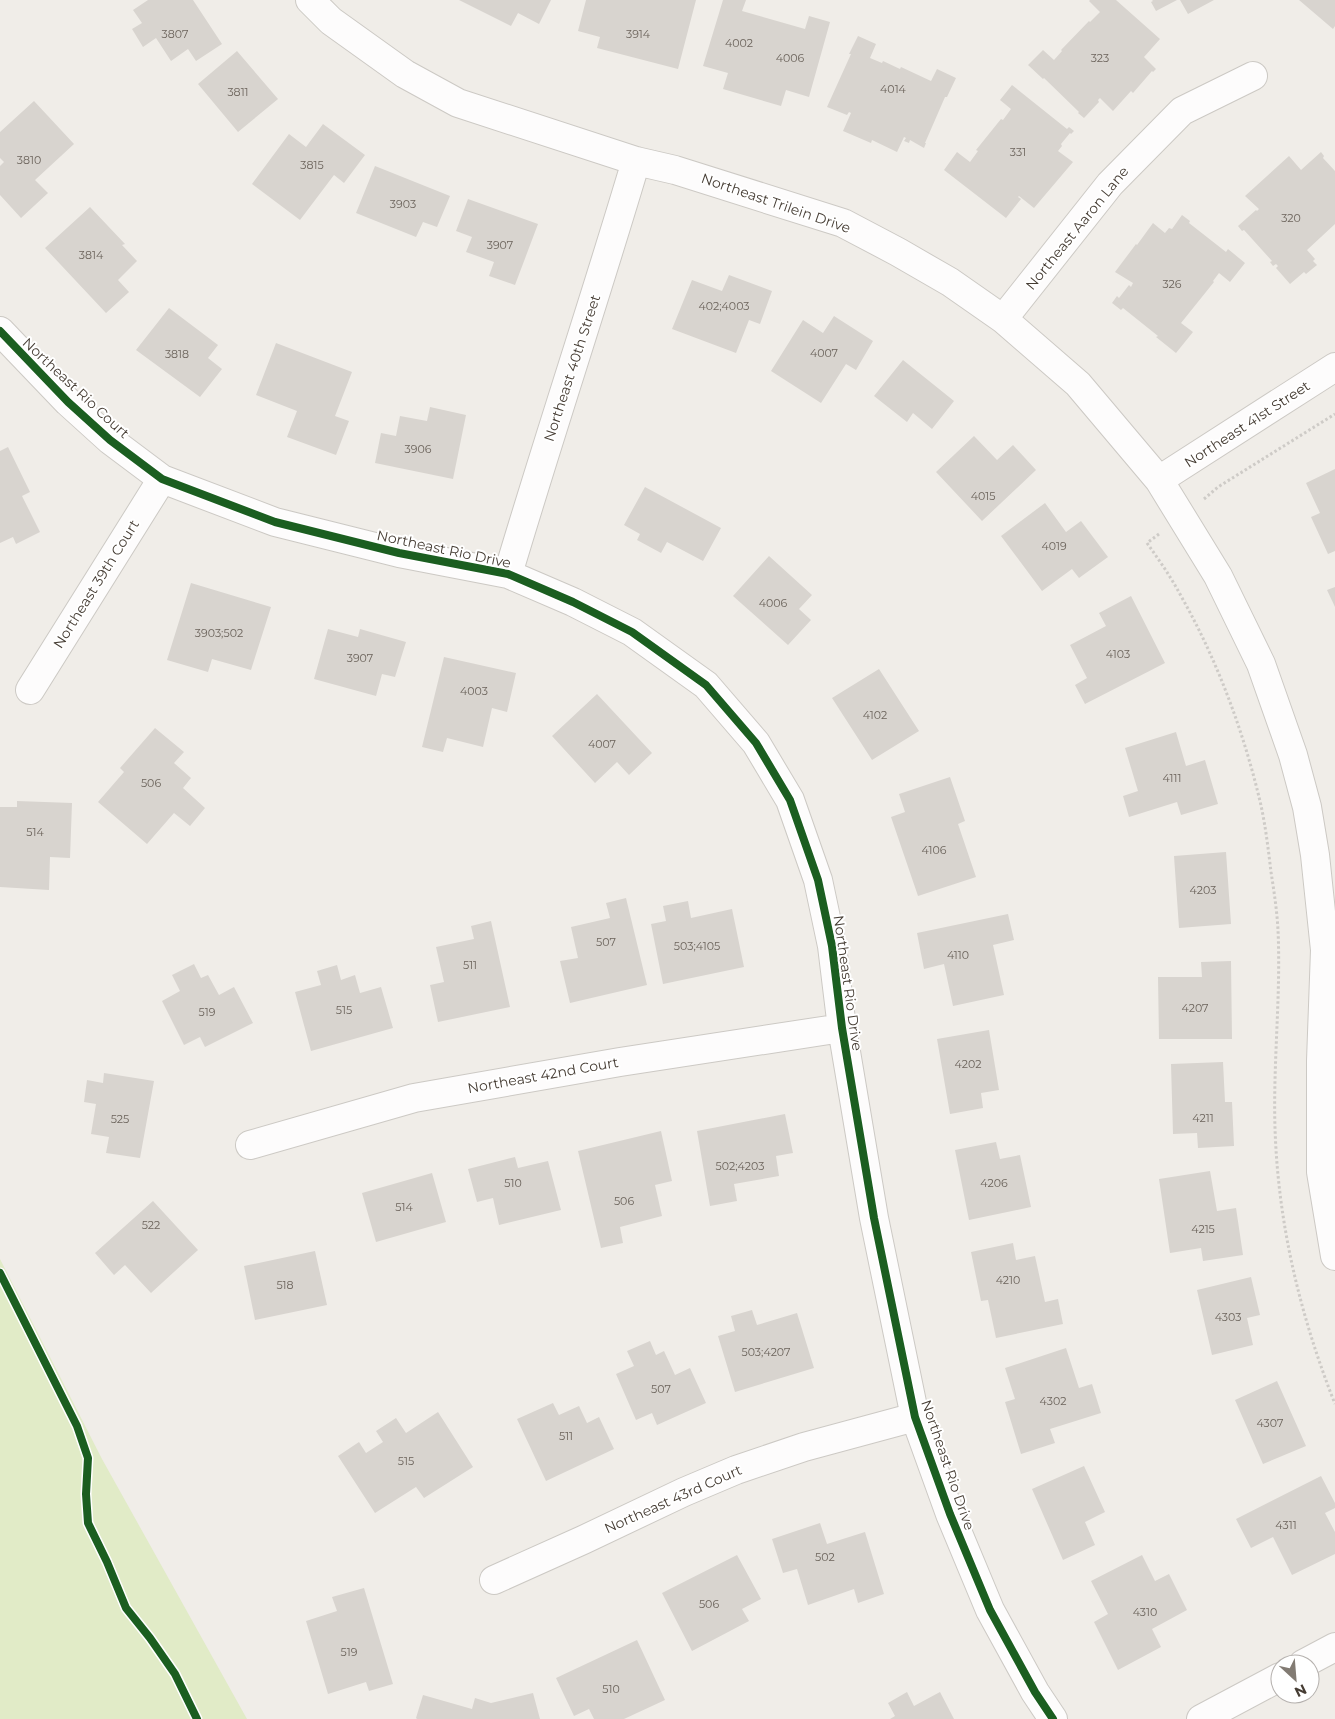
<svg xmlns="http://www.w3.org/2000/svg" width="1335" height="1719" font-family="Montserrat,sans-serif">
  <style>
    .green { fill: #e1ebc7 }
    .building { fill: #d8d4cf }
    .lines { fill: none; stroke-linecap: round; stroke-linejoin: round }
    .minor-casing { stroke: #ccc9c4; stroke-width: 30 }
    .path { stroke: #cecbc7; stroke-width: 3; stroke-dasharray: 2.5 2.5; stroke-linecap: butt }
    .minor { stroke: #fdfcfc; stroke-width: 28 }
    .cycleway-casing { stroke: #fff; stroke-width: 11 }
    .cycleway { stroke: #1b5e20; stroke-width: 8 }
    .labels { text-anchor: middle; stroke-width: 4; stroke-linejoin: round; paint-order: stroke }
    .number-label { font-size: 11px; fill: #6c645c }
    .street-label { font-size: 14px; fill: #463d34; stroke: #fff }
  </style>
  <rect width="100%" height="100%" fill="#f0ede8"/>
  <path class="green" d="M0,1259L102,1459L247,1719H0Z"/>
  <path class="building" d="M148,0H193L222,44L196,61L188,49L171,61L156,38L143,47L132,29L142,23L133,10Z
    M459,0H551L539,24L518,13L511,26Z
    M586,0H696L678,69L597,48L600,37L578,31Z
    M723,0H746L742,11L805,29L809,16L830,22L809,97L786,90L781,106L723,89L728,73L703,66Z
    M1090,0H1116L1160,39L1144,57L1156,69L1153,72L1152,71L1133,93L1131,91L1113,111L1100,98L1098,100L1099,102L1084,118L1078,113L1079,112L1044,78L1043,79L1028,65L1043,50L1054,60L1062,51L1061,50L1089,21L1090,22L1100,12L1089,1Z
    M1152,0H1177L1156,11L1151,2L1153,1Z
    M1180,0H1214L1188,14Z
    M1299,0H1335V26L1333,29Z
    M858,36L876,44L870,58L882,63L883,61L900,69L901,67L931,81L937,69L956,78L947,97H945L925,143H926L924,148L910,140L909,143L904,141L906,138L904,137L897,152L872,140L871,143L843,131L851,113L849,112L847,115L827,107L851,54H849Z
    M237,51L278,99L238,132L198,84Z
    M1012,85L1067,129L1069,127L1074,131L1071,134L1070,133L1061,144L1062,146L1058,151L1073,162L1034,208L1019,196L1018,197L1021,199L1006,218L944,170L957,152L970,162L978,151L976,150L1001,119L1003,120L1011,109L1000,100Z
    M34,101L74,144L35,180L48,193L21,218L0,195V166L4,162L0,158V132Z
    M323,124L365,155L344,183L334,175L300,220L252,184L289,134L306,147Z
    M1321,152L1324,156L1323,158L1335,171V224L1307,250L1315,259L1313,261L1317,265L1306,274L1304,272L1290,284L1276,268L1278,266L1276,264L1273,266L1270,262L1272,261L1244,230L1242,231L1238,226L1256,210L1257,211L1259,209L1245,196L1289,156L1301,170Z
    M375,166L450,196L437,227L423,222L416,237L356,213Z
    M468,199L538,224L515,285L489,276L494,262L466,252L472,237L456,231Z
    M90,207L125,244L122,245L137,261L118,280L129,292L106,313L45,248Z
    M1182,215L1190,221L1189,223L1226,252L1228,249L1245,263L1230,282L1219,273L1213,281L1214,282L1181,323L1193,332L1176,353L1156,337L1158,336L1123,308L1121,310L1112,303L1117,296L1119,298L1129,285L1131,287L1133,283L1115,272L1136,244L1137,245L1153,223L1165,233L1169,228L1172,229Z
    M729,275L772,291L760,324L749,320L736,353L672,329L692,280L722,291Z
    M169,308L218,345L208,358L222,369L200,397L136,350Z
    M834,316L873,341L856,370L846,364L821,403L771,371L803,320L823,333Z
    M276,343L352,372L335,416L349,421L336,455L287,437L297,411L256,395Z
    M903,360L954,401L932,429L913,413L907,422L874,396Z
    M430,407L466,415L453,479L375,463L381,433L396,436L400,416L427,421Z
    M974,436L997,460L1013,445L1036,470L982,521L936,472Z
    M8,447L30,492L22,496L40,532L16,544L13,537L0,543V451Z
    M1335,469V551L1328,554L1311,517L1320,513L1306,483Z
    M645,487L721,528L703,561L667,542L661,553L637,540L640,534L624,525Z
    M1045,503L1066,532L1081,521L1108,557L1079,578L1072,569L1042,591L1001,536Z
    M769,556L812,595L799,609L811,620L788,645L733,596Z
    M191,583L271,607L251,670L212,659L208,672L167,660Z
    M1335,587V607L1327,590Z
    M1131,596L1165,663L1085,704L1075,685L1087,678L1070,645L1106,626L1099,613Z
    M328,629L358,637L360,629L406,642L395,677L382,674L376,696L314,679Z
    M444,657L516,673L507,712L492,708L483,747L447,738L443,752L422,747Z
    M879,669L919,731L872,760L832,698Z
    M597,694L652,753L629,775L617,762L595,783L552,736Z
    M155,728L184,752L174,763L191,778L183,788L205,808L190,826L174,813L147,844L98,802L124,772L120,768Z
    M1176,732L1186,766L1205,760L1218,804L1181,815L1177,802L1129,817L1123,796L1138,791L1125,748Z
    M950,777L965,821L958,824L976,877L918,896L891,817L905,812L899,794Z
    M17,801L72,803L70,858L50,857L49,890L0,887V807H17Z
    M1226,852L1231,924L1179,928L1174,856Z
    M626,898L647,985L570,1003L560,961L578,958L571,927L610,918L606,903Z
    M688,901L691,918L732,909L744,967L663,984L651,924L666,921L663,906Z
    M1008,914L1014,940L993,945L1004,995L953,1006L944,964L924,969L917,933Z
    M491,921L510,1007L438,1022L430,985L444,982L436,947L474,939L471,926Z
    M1231,961L1232,1039H1159L1158,977H1202L1201,962Z
    M194,964L201,978L208,975L219,995L234,987L253,1023L205,1047L200,1037L184,1045L162,1001L180,991L172,975Z
    M337,965L341,980L355,975L360,993L381,987L393,1028L311,1051L295,992L321,985L317,971Z
    M989,1030L999,1090L981,1093L983,1108L950,1114L937,1039Z
    M1223,1062L1225,1102H1232L1234,1146L1198,1148L1197,1133L1173,1134L1171,1064Z
    M104,1073L154,1081L140,1158L106,1153L109,1137L91,1134L96,1104L84,1102L87,1080L103,1083Z
    M785,1114L793,1153L776,1156L779,1176L734,1184L737,1201L710,1206L697,1131Z
    M661,1131L672,1181L655,1185L662,1216L620,1227L623,1243L601,1248L578,1151Z
    M996,1142L1000,1159L1020,1155L1031,1207L969,1220L955,1150Z
    M515,1157L518,1168L548,1161L561,1210L499,1225L493,1198L477,1202L468,1169Z
    M1210,1171L1217,1211L1236,1208L1243,1255L1203,1261L1201,1248L1170,1253L1159,1179Z
    M432,1173L446,1222L376,1242L362,1193Z
    M153,1201L198,1250L151,1293L125,1265L114,1275L95,1253Z
    M1013,1243L1016,1260L1035,1256L1045,1302L1058,1299L1063,1324L996,1338L988,1300L981,1301L971,1252Z
    M315,1251L327,1305L255,1320L244,1266Z
    M1251,1277L1260,1315L1247,1318L1253,1345L1212,1355L1197,1290Z
    M752,1310L757,1325L797,1313L814,1368L735,1392L718,1336L735,1331L731,1316Z
    M650,1341L656,1355L664,1351L675,1375L690,1368L706,1403L657,1425L652,1413L636,1420L616,1374L634,1366L627,1351Z
    M1066,1348L1079,1388L1092,1384L1101,1413L1050,1429L1055,1443L1021,1454L1005,1402L1015,1399L1005,1368Z
    M1277,1381L1306,1446L1263,1464L1235,1400Z
    M553,1403L559,1415L579,1406L587,1423L599,1417L614,1449L546,1481L517,1419Z
    M438,1412L473,1467L424,1498L416,1487L375,1513L338,1456L359,1442L366,1453L383,1442L376,1431L396,1418L406,1433Z
    M1084,1466L1105,1512L1085,1522L1095,1545L1063,1560L1032,1489Z
    M1321,1476L1335,1503V1508L1325,1513L1335,1532V1554L1292,1575L1273,1537L1251,1548L1236,1519Z
    M820,1523L827,1544L865,1532L884,1594L858,1603L854,1589L808,1605L797,1569L783,1573L772,1539Z
    M737,1555L761,1599L742,1609L749,1621L692,1651L662,1593Z
    M1142,1555L1155,1581L1169,1574L1187,1610L1152,1629L1161,1647L1118,1670L1094,1622L1108,1614L1091,1581Z
    M364,1588L393,1684L369,1691L366,1682L328,1694L306,1621L337,1611L332,1597Z
    M637,1640L665,1700L624,1719H594L589,1709L574,1716L556,1678Z
    M907,1692L914,1706L940,1692L954,1719H890L895,1716L888,1703Z
    M533,1693L540,1719H417L416,1718L423,1695L472,1709L475,1698L491,1703Z"/>
  <g class="lines">
    <g class="minor-casing">
      <path id="minor" d="M310,0L331,21L405,74L458,103L636,161L675,170L843,223L898,252L950,282L1003,319L1078,384L1159,480L1218,576L1261,664L1293,755L1307,807L1315,855L1325,950L1321,1061V1172L1335,1256
        M1003,319L1110,184L1182,111L1253,76
        M0,331L68,402L110,440L162,479L275,522L399,553L508,574L573,602L632,632L706,685L756,743L790,800L818,880L832,946L842,1028L874,1218L915,1417L950,1514L990,1610L1035,1692L1053,1719
        M1159,480L1335,367
        M508,574C549,436 595,299 636,161
        M30,690L162,479
        M250,1145L414,1098L620,1062L842,1028
        M494,1580L583,1540L684,1492L736,1470L804,1447L915,1417
        M1303,1664L1335,1647
        M1201,1719L1280,1677"/>
    </g>
    <path class="path" d="M1204,499L1218,487L1335,414
      M1159,534L1147,543C1159,560 1171,577 1181,596C1216,658 1242,727 1259,797C1265,821 1268,847 1271,872C1274,891 1277,911 1278,930C1281,996 1273,1062 1275,1128C1278,1224 1300,1315 1335,1404"/>
    <use href="#minor" class="minor"/>
    <g class="cycleway-casing">
      <path id="cycleway" d="M0,331L68,402L110,440L162,479L275,522L399,553L508,574L573,602L632,632L706,685L756,743L790,800L818,880L832,946L842,1028L874,1218L915,1417L950,1514L990,1610L1035,1692L1053,1719
        M0,1273L77,1426L88,1458L86,1494L88,1523L107,1562L126,1608L150,1638L175,1674L197,1719"/>
    </g>
    <use href="#cycleway" class="cycleway"/>
  </g>
  <g class="labels">
    <g class="number-label">
      <text x="175" y="38">3807</text>
      <text x="638" y="38">3914</text>
      <text x="739" y="47">4002</text>
      <text x="790" y="62">4006</text>
      <text x="1100" y="62">323</text>
      <text x="893" y="93">4014</text>
      <text x="238" y="96">3811</text>
      <text x="1018" y="156">331</text>
      <text x="29" y="164">3810</text>
      <text x="312" y="169">3815</text>
      <text x="403" y="208">3903</text>
      <text x="1291" y="222">320</text>
      <text x="500" y="249">3907</text>
      <text x="91" y="259">3814</text>
      <text x="1172" y="288">326</text>
      <text x="724" y="310">402;4003</text>
      <text x="824" y="357">4007</text>
      <text x="177" y="358">3818</text>
      <text x="418" y="453">3906</text>
      <text x="983" y="500">4015</text>
      <text x="1054" y="550">4019</text>
      <text x="773" y="607">4006</text>
      <text x="219" y="637">3903;502</text>
      <text x="1118" y="658">4103</text>
      <text x="360" y="662">3907</text>
      <text x="474" y="695">4003</text>
      <text x="875" y="719">4102</text>
      <text x="602" y="748">4007</text>
      <text x="1172" y="782">4111</text>
      <text x="151" y="787">506</text>
      <text x="35" y="836">514</text>
      <text x="934" y="854">4106</text>
      <text x="1203" y="894">4203</text>
      <text x="606" y="946">507</text>
      <text x="697" y="950">503;4105</text>
      <text x="958" y="959">4110</text>
      <text x="470" y="969">511</text>
      <text x="1195" y="1012">4207</text>
      <text x="344" y="1014">515</text>
      <text x="207" y="1016">519</text>
      <text x="968" y="1068">4202</text>
      <text x="1203" y="1122">4211</text>
      <text x="120" y="1123">525</text>
      <text x="740" y="1170">502;4203</text>
      <text x="513" y="1187">510</text>
      <text x="994" y="1187">4206</text>
      <text x="624" y="1205">506</text>
      <text x="404" y="1211">514</text>
      <text x="151" y="1229">522</text>
      <text x="1203" y="1233">4215</text>
      <text x="1008" y="1284">4210</text>
      <text x="285" y="1289">518</text>
      <text x="1228" y="1321">4303</text>
      <text x="766" y="1356">503;4207</text>
      <text x="661" y="1393">507</text>
      <text x="1053" y="1405">4302</text>
      <text x="1270" y="1427">4307</text>
      <text x="566" y="1440">511</text>
      <text x="406" y="1465">515</text>
      <text x="1286" y="1529">4311</text>
      <text x="825" y="1561">502</text>
      <text x="709" y="1608">506</text>
      <text x="1145" y="1616">4310</text>
      <text x="349" y="1656">519</text>
      <text x="611" y="1693">510</text>
    </g>
    <g class="street-label">
      <text transform="translate(776 203) rotate(19)" y="5">Northeast Trilein Drive</text>
      <text transform="translate(1077 228) rotate(-51)" y="5">Northeast Aaron Lane</text>
      <text transform="translate(572 368) rotate(-72)" y="5">Northeast 40th Street</text>
      <text transform="translate(76 388) rotate(43)" y="5">Northeast Rio Court</text>
      <text transform="translate(1247 424) rotate(-33)" y="5">Northeast 41st Street</text>
      <text transform="translate(444 549) rotate(12)" y="5">Northeast Rio Drive</text>
      <text transform="translate(96 584) rotate(-58)" y="5">Northeast 39th Court</text>
      <text transform="translate(848 983) rotate(82)" y="5">Northeast Rio Drive</text>
      <text transform="translate(543 1075) rotate(-10)" y="5">Northeast 42nd Court</text>
      <text transform="translate(948 1465) rotate(71)" y="5">Northeast Rio Drive</text>
      <text transform="translate(673 1499) rotate(-24)" y="5">Northeast 43rd Court</text>
    </g>
  </g>
  <g transform="translate(1295 1679) rotate(154)"><circle r="24" fill="#ffffff" stroke="#b5b1ae"/>
  <path d="M0-4L9 19L0 12L-9 19Z" fill="#827b73"/>
  <text y="-8" font-size="14" font-weight="bold" text-anchor="middle" fill="#463d34">N</text>
  </g>
</svg>
